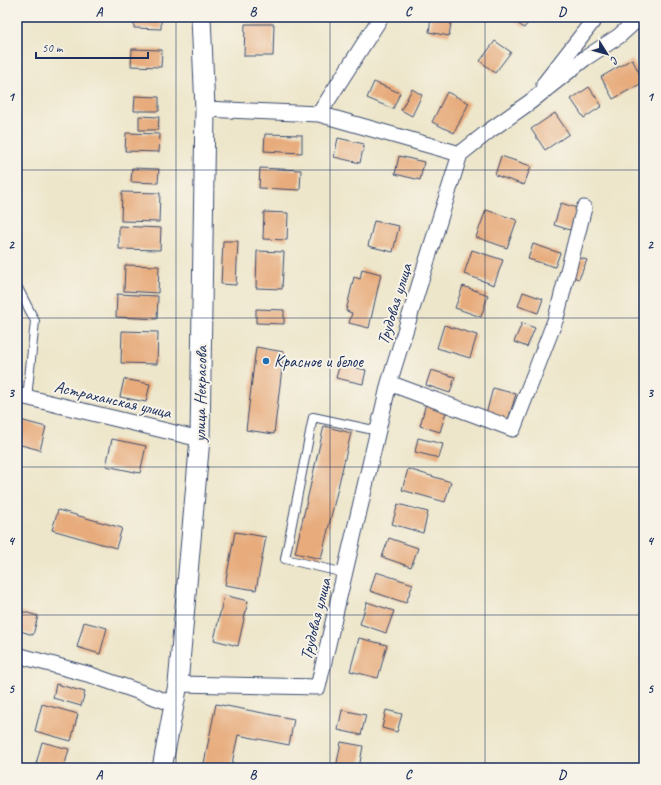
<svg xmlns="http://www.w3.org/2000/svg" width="661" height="785" font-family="Caveat,sans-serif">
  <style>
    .building { fill: #e7ab7c }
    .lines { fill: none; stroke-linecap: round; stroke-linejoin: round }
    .service-casing { stroke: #3a4a6e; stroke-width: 10 }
    .minor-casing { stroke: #3a4a6e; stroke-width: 17 }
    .tertiary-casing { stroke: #3a4a6e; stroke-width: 21 }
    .service { stroke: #fff; stroke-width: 8 }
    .minor { stroke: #fff; stroke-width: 15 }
    .tertiary { stroke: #fff; stroke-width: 19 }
    .grid { fill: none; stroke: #1b2f5e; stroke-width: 1; stroke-opacity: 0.55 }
    .poi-dot { fill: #1f6fb2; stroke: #f7f3e8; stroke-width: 1.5 }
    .labels { text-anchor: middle; stroke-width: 4; stroke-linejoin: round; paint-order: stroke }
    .street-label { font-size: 17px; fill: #1b2f5e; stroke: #f7f3e8 }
    .poi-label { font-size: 17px; fill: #1b2f5e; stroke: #f7f3e8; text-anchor: start }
    .neatline { fill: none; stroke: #1b2f5e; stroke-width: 1.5 }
    .grid-label { font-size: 13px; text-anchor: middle; font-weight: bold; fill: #1b2f5e }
  </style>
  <rect width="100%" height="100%" fill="#f7f3e8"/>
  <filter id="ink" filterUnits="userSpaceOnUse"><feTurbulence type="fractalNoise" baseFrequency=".025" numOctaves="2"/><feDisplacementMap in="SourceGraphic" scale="8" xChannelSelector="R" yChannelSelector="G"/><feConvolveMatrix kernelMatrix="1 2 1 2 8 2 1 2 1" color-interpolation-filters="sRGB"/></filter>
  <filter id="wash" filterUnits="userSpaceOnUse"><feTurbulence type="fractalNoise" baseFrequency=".012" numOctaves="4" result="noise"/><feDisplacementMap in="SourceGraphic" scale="16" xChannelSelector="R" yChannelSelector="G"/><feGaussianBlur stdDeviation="0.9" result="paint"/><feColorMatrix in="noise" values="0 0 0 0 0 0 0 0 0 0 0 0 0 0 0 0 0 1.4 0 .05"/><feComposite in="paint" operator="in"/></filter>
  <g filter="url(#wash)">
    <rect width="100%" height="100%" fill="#ede6ca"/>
    <g id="blocks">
      <path class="building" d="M134,17H161V29L134,28Z
        M431,17H452L449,36L429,32Z
        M509,17H533L524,28Z
        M245,24H274L273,56H244Z
        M495,41L511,52L495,73L480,61Z
        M132,49L162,50L161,67L131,66Z
        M632,59L644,82L613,99L601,77Z
        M374,82L400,93L393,109L367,98Z
        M589,87L602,106L584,118L571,99Z
        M412,89L422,95L412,116L401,110Z
        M447,92L469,103L454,133L432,122Z
        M135,96L159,97V111H134Z
        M555,113L569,134L545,150L531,129Z
        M139,116L159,117L158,130H139Z
        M126,133L160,134L159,152L125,151Z
        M265,134L302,135V153L264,151Z
        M338,138L364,144L360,163L334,157Z
        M399,156L424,162L420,180L395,174Z
        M501,156L531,166L524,185L495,175Z
        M132,168L159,169L158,183L131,182Z
        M260,168L301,170L300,190L259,188Z
        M122,192L160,193L159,222L121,221Z
        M561,203L577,208L570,230L554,225Z
        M486,210L517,220L507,248L476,237Z
        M264,212L288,213L287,240L263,239Z
        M374,221L399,226L393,252L368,246Z
        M119,226L161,228L160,250L119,249Z
        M223,241H238L236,285L221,284Z
        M533,244L560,253L555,267L528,259Z
        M472,250L503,260L494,285L464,274Z
        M257,251L284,252L282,289L256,288Z
        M578,257L587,260L579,279L570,276Z
        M125,265L159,266L158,293L124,291Z
        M362,269L381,274L369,328L349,323L352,313L346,311L354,277L360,279Z
        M463,286L488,295L481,317L455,308Z
        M523,292L543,299L538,313L518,306Z
        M117,294L158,296L157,319L116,317Z
        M256,309L284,310V324L256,323Z
        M522,323L535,328L527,347L514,342Z
        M444,325L477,335L470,358L437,348Z
        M122,331L158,332L157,364L121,363Z
        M256,347L284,352L274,434L246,430Z
        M340,364L366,370L363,384L336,378Z
        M431,370L455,377L450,393L426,385Z
        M124,379L150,384L146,402L120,397Z
        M493,388L516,394L508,420L486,414Z
        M426,403L447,409L440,432L420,426Z
        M20,420L46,427L40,450L17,444V433Z
        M324,426L351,433L321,559L295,553Z
        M418,438L443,444L439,458L415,452Z
        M112,439L146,446L140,473L106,466Z
        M408,469L451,482L445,502L402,490Z
        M398,504L428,512L423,533L392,524Z
        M58,510L122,528L116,548L52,530Z
        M235,532L266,537L256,590L225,585Z
        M389,538L418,548L411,567L382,557Z
        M376,572L413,584L406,603L370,591Z
        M224,595L248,601L238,646L214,640Z
        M367,602L394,611L386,633L360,624Z
        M17,610L38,616L33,635L17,630Z
        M84,622L107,628L100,654L77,647Z
        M359,638L387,645L378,678L350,671Z
        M56,684L85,692L81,706L53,698Z
        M42,704L78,714L71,741L35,731Z
        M216,704L294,719L289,745L238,735L231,768H203Z
        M342,710L366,715L361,735L338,730Z
        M386,710L402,714L397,732L382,728Z
        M42,742L69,749L64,768H52L36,764Z
        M341,742L363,746L359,768H336Z"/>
    </g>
  </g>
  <g filter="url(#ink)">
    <use href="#blocks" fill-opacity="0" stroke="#3a4a6e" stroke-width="1"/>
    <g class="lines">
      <g class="service-casing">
        <path id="service" d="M17,286L35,321L27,398
          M345,573L285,559L313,417L378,431"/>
      </g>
      <g class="minor-casing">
        <path id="minor" d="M544,84L596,17
          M205,109L319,114L460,154
          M319,114L381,17
          M389,383L513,429L556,318L584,208
          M17,395L200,439
          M17,655L91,675L174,704
          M178,684L318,687L389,383L460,154L489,131L530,102L584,59L619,36L640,17"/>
      </g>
      <g class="tertiary-casing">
        <path id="tertiary" d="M162,768L178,684L200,439L205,109L201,17"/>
      </g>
      <use href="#service" class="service"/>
      <use href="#minor" class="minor"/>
      <use href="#tertiary" class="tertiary"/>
    </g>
  </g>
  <path class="grid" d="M176,17V768M330,17V768M485,17V768M17,170H644M17,318H644M17,467H644M17,615H644"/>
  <circle class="poi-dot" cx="266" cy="361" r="4"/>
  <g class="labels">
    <g class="street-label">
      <text transform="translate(394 304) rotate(-73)" y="6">Трудовая улица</text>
      <text transform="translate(200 394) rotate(-89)" y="6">улица Некрасова</text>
      <text transform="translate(113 399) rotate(13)" y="6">Астраханская улица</text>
      <text transform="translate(315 619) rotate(-76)" y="6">Трудовая улица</text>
    </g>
    <g class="poi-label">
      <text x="274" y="367">Красное и белое</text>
    </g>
  </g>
  <rect width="661" height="785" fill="none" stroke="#f7f3e8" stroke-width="44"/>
  <g transform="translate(607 54) rotate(127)" stroke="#f7f3e8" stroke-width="3" paint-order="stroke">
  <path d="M0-3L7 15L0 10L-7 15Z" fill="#1b2f5e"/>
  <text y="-6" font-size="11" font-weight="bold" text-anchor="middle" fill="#1b2f5e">С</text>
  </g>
  <path d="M36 52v6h112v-6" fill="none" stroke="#1b2f5e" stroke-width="2"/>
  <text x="42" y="52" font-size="12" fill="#1b2f5e" stroke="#f7f3e8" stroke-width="3" paint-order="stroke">50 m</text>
  <rect x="22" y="22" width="617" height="741" class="neatline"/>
  <g class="grid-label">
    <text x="99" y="16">A</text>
    <text x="253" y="16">B</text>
    <text x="408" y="16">C</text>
    <text x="562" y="16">D</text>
    <text x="11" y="101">1</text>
    <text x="650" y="101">1</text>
    <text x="11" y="249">2</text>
    <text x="650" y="249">2</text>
    <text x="11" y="397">3</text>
    <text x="650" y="397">3</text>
    <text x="11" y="545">4</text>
    <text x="650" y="545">4</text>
    <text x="11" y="693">5</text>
    <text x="650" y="693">5</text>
    <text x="99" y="779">A</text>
    <text x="253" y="779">B</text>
    <text x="408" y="779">C</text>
    <text x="562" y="779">D</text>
  </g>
</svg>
